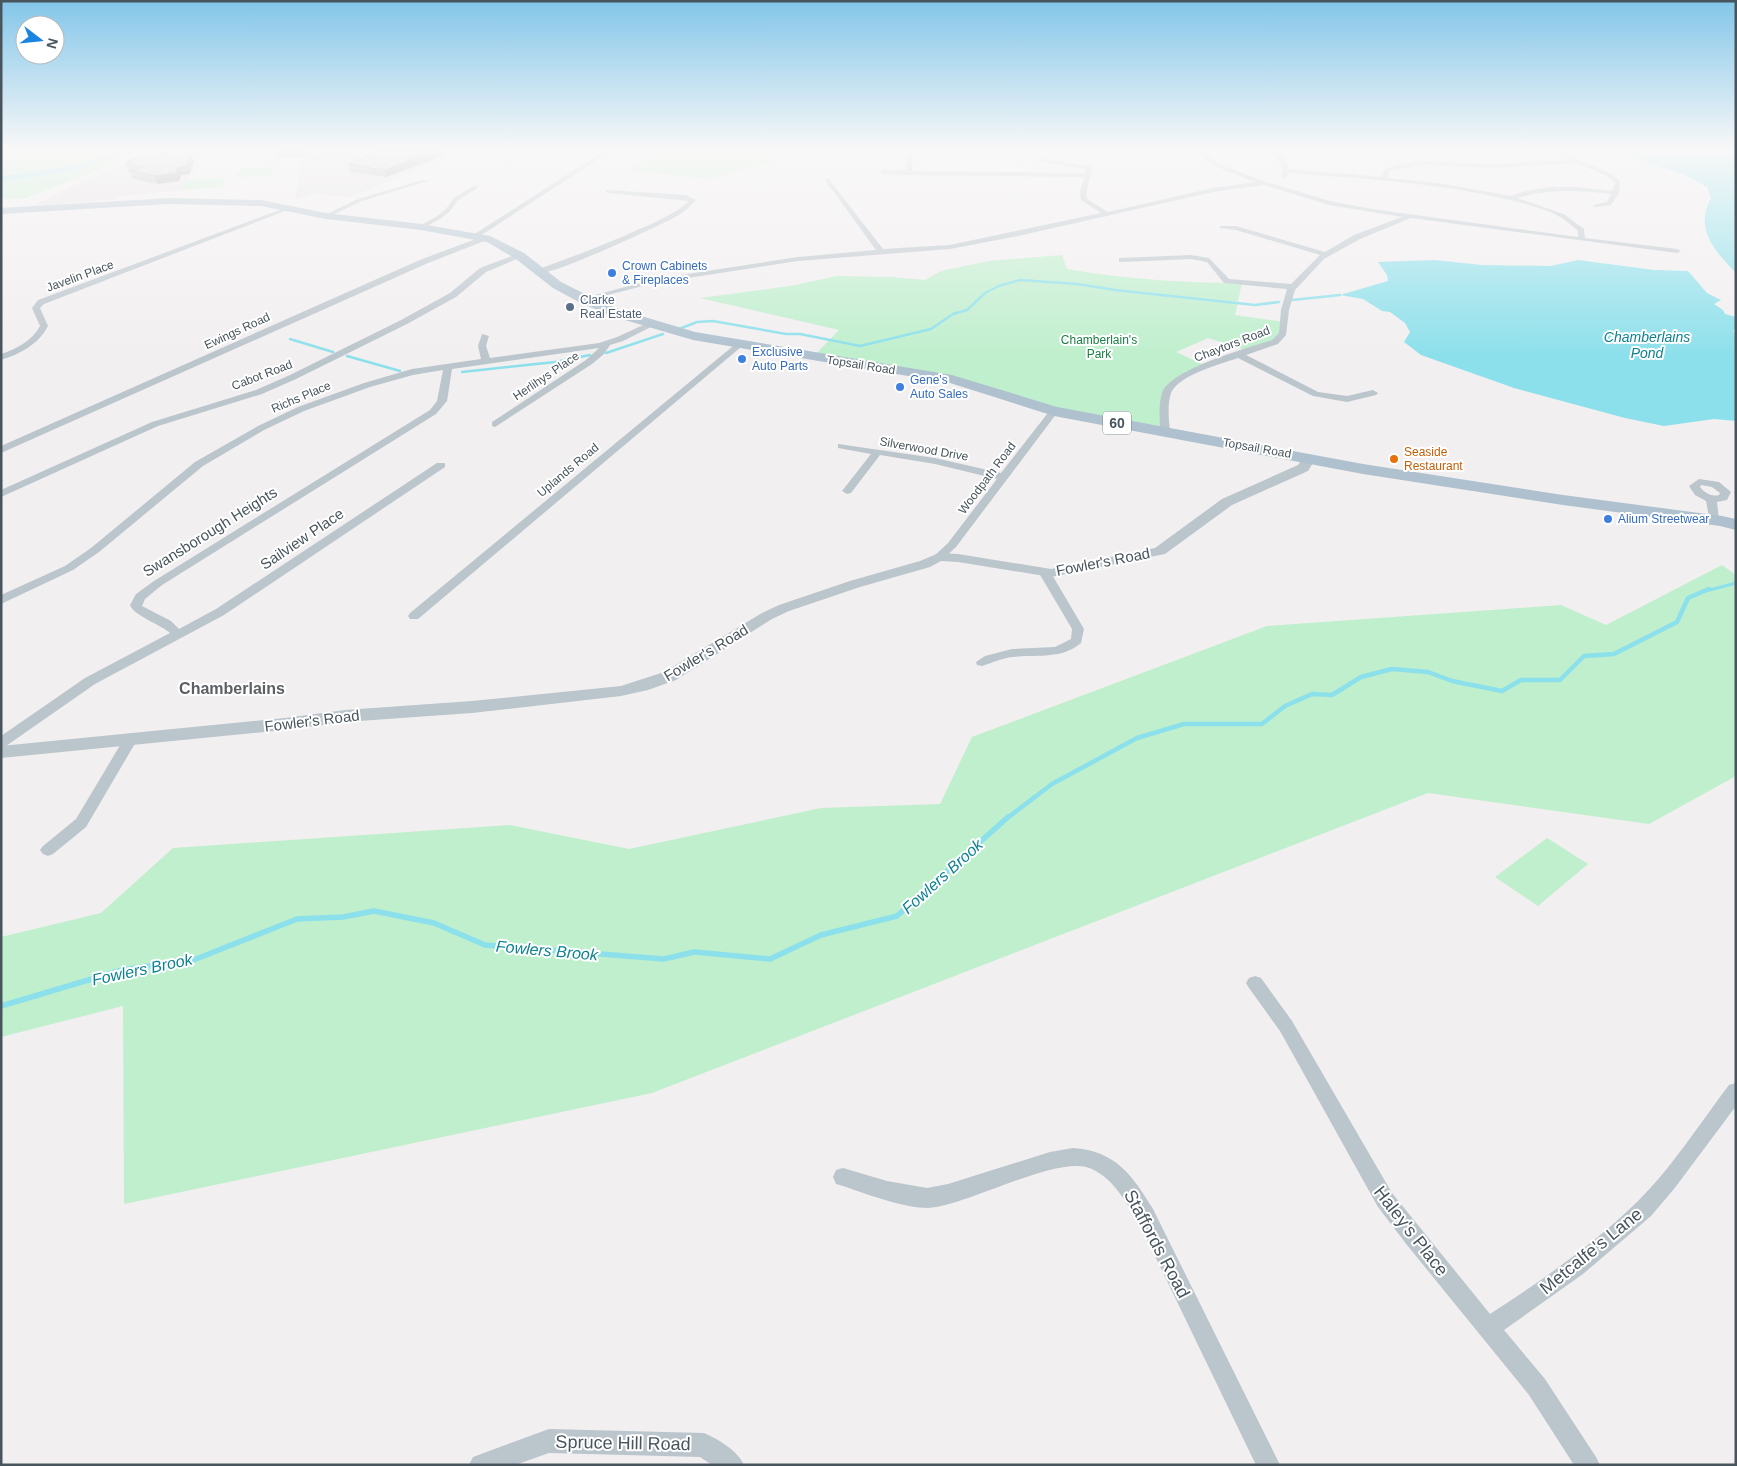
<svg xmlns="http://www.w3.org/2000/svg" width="1737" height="1466" font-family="Helvetica,sans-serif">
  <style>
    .education { fill: #e3e0e2 }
    .green { fill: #bfefcd }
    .water { fill: #8ce0eb }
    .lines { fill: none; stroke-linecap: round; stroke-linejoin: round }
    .stream-far3 { stroke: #8ce0eb; stroke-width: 2.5 }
    .stream-far2 { stroke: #8ce0eb; stroke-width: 3 }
    .stream-far1 { stroke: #8ce0eb; stroke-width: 4.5 }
    .stream { stroke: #8ce0eb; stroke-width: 5.5 }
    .minor { fill: #bbc5cc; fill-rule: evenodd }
    .tertiary { fill: #bbc5cc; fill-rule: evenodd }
    .primary { fill: #afc1ce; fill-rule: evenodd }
    .wall { fill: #aaafb2 }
    .shaded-wall { fill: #8b8e91 }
    .building { fill: #c6cbcf; stroke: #8b8e91 }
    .shop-dot { fill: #3f7fe0; stroke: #fff; stroke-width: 2 }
    .service-dot { fill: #5c6f8a; stroke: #fff; stroke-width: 2 }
    .food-dot { fill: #e8710a; stroke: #fff; stroke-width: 2 }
    .labels { text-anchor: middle; stroke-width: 4; stroke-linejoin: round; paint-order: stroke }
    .far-shop-label { font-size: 12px; fill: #366cbe; stroke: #fff; text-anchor: start }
    .far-street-label { font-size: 12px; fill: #48555d; stroke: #fff }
    .far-service-label { font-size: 12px; fill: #4e5e75; stroke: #fff; text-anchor: start }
    .far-park-label { font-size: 12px; fill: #187e42; stroke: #fff }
    .far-food-label { font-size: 12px; fill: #c56008; stroke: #fff; text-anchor: start }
    .far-water-label { font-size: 14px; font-style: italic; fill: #0e8292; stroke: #fff }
    .shield { fill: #fff; stroke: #7f888e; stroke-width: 1 }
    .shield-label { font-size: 14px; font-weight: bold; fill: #48555d }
    .street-label { font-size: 15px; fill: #48555d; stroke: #fff }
    .neighbourhood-label { font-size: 16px; font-weight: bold; fill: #5c6064; stroke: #fff }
    .water-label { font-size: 16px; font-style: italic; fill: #0e8292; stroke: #fff }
    .near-street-label { font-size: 18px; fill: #48555d; stroke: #fff }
  </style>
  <rect width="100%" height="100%" fill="#f2eff0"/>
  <path class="education" d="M193,151H204L197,169L188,178L183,190L120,196L114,200L32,206L137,156Z
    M321,151H463L349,197L312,194L295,200L303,159L320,154Z"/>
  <path class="green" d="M8,151H147L26,198L1,199V152Z
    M655,151H809L709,179L629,170Z
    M275,167L270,175L234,178L240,169Z
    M226,177L222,187L182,190L187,180Z
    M1062,255L1067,269C1125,279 1183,283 1242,283L1235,315L1285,322L1275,342L1249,351L1208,338L1176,352L1206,366L1182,377L1167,392L1165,432L1054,411L952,379L813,357L839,330L700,298L790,286L837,276L891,277L925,280L941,271L988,261Z
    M1722,565L1736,575V776L1649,824L1428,793L652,1093L124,1204L123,1006L1,1037V937L101,913L173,848L510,825L629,849L821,808L940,804L972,737L1267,626L1561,605L1606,625Z
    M1547,838L1588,864L1538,906L1495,877Z"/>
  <path class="water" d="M119,151H124C87,172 42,175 1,181V176C41,171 83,168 119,151Z
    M1623,151H1736V273C1715,251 1694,230 1711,198L1707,187L1685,175L1646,162Z
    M1435,260L1482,265L1551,266L1578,260L1654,270L1688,271L1707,293L1721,300L1714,304L1723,310L1725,314L1736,317V330L1733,331L1736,334V421L1714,419L1664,426L1625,418L1514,388L1421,355L1404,342L1410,332L1405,323L1390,312L1382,311L1363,299L1340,295L1388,281L1387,275L1378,262Z"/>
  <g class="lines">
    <path class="stream-far3" d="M1292,300L1340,295
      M679,329L697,322L713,321L786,334H800L860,346L931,329L953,314L967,310L985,293L999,286L1020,280L1077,284L1115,290L1255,305L1279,302
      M290,339L333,352
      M606,353L663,334
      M347,356L400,371
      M462,372L555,362L590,355"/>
    <path class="stream-far2" d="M1706,591L1736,583"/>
    <path class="stream-far1" d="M1006,819L1052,784L1137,738L1184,724H1262L1285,706L1312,694L1332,695L1361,677L1392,669L1428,672L1452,681L1502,691L1521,680H1560L1584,656L1614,654L1677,622L1688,598L1709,589"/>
    <path class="stream" d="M1,1006L122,970L196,959L297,919L343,917L374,911L434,923L485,945L664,959L694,952L770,959L821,935L897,916L1008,817"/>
    <path class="minor" d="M604,151H611L477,238L487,236V240L428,263L1,453V446L422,259L476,239L470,237Z
      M1269,151H1275L1285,160L1289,169L1382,177L1385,169L1399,164L1423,161L1485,164L1569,160L1554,152L1560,151L1611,174L1620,181L1619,193L1611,205L1594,207V205L1607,202L1611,194C1579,190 1548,189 1517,198L1564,214L1584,229L1585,238L1677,249L1681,251L1677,253L1411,218L1360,239L1324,259L1295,290L1289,310L1286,335L1278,344L1246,355L1318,392L1347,396L1373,390L1378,393L1376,395L1347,402L1313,396L1238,358C1220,364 1179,375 1171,393C1167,405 1169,420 1170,432L1165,435L1160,432C1160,419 1158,406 1162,393C1170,369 1248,348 1272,340L1279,333L1281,310L1287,289L1224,283L1207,262L1191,259L1122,262H1119V258L1191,255L1209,258L1229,279L1291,284L1320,255L1236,230L1220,228V226H1236L1325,252L1354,235L1402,217L1329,205L1264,185L1213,192L1018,236L950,249L798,261L655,283L584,301L580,299L655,279L798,257L876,250L825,180L828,178L883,249L950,245L1101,213L1081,200L1080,192L1084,177L909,175L883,174L880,172L883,170H906L907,158L910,156L913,158L912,171L1085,173L1086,169L1038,161L1040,158L1092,167C1092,177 1085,187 1087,199L1108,212L1213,188L1255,182L1217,167L1204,159L1206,156L1221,165L1263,181L1330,201L1372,209L1578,237V231C1572,226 1567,221 1560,217C1544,208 1523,203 1505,199C1434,182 1362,179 1289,173L1285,178H1281C1285,164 1279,162 1269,151ZM1576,163L1607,176L1615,183L1612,191L1577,187H1551L1526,191L1510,196L1444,184L1389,178L1390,171L1423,165L1497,168Z
      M423,180L428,181L362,201L328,217L323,216L358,199Z
      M474,186L479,187L458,200L450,211L440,219L423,228H419V226L436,217L446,209L454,198Z
      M606,190L686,195L696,200C691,206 685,211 679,215C659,226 554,275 536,274V270C569,258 602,246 635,231C653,223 674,215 689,201L608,193L606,192Z
      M285,208L290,209L44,304L40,308L48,326C39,344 20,354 1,360V354C16,349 32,341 40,326L32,308L38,300Z
      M517,254L524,256L486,272L456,297L407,324L296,379L262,394L158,426L1,497V490L152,422L256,390L290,375L401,320L450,293L480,268Z
      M652,321L659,323L623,341L610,345L604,354L592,364L495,427L492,426V422L586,360L599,348L452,369L447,401L436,414L162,585L145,599L142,606L171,621L179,629L216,609L437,463H445V467L224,615L95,684L6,746L1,748V736L85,678L170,633C160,624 134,616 130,605L136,594L154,581L430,410L437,401L443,370L413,375L370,387L304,411L264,430L203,466L99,552L73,570L1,604V595L65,566L91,548L195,462L258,426L298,407L364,383L412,369L481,359L478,346L482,334L489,336L486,346L490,358L599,343L617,337Z
      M738,342L742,345L741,347L418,619H410L408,616L410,613Z
      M1054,408L1057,409V413L956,547L943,559L939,560L933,557L948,543L997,479L935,464L880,455L851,493L847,494L842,491L871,454L838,448V444L935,458L1001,473L1051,409Z
      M1699,479L1719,482L1731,492L1727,500L1717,502L1719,520L1718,522H1710L1706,501L1695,495L1689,486ZM1701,485L1712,487L1720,493L1719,495C1711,497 1705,493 1700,487Z
      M1045,570L1051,573L1084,629L1081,643C1061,660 1037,654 1013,657C1002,658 992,663 982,666L977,665L976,662L985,656L1012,649L1055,647L1071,639L1072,629L1039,573Z
      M130,735L135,737L137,740L86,827L53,854L48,856L43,854L40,850L43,846L76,819L125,737Z
      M1255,976L1261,978L1292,1021L1392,1193L1490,1314C1541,1281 1594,1244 1637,1202C1670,1170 1701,1122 1729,1085L1736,1083V1106L1674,1189L1651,1216L1583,1274L1504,1330L1545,1379L1596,1457L1600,1465H1574L1529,1395L1407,1245L1378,1207L1280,1031L1249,988L1246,983L1249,978Z
      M1073,1148C1116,1151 1132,1175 1153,1209L1280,1465H1256L1139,1223C1126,1203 1115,1180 1092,1169C1059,1153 968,1206 928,1208C904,1208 866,1194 843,1186L836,1184L833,1177L836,1170L843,1168L887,1181L927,1188L948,1184L1050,1152Z
      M549,1429L704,1433C718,1439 738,1451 744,1465H712L700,1457L549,1453L515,1465H469L473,1457Z"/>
    <path class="tertiary" d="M1310,454L1316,458L1308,471L1232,505L1165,554L1051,577L958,562L941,561L930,567L860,587L789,611L772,619L676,680L648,690L621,696L472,713L345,722L285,730L1,758V746L285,718L345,710L472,701L621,686L664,672L762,613L779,605L850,581L920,561L939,553L958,554L1051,569L1155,548L1222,499L1298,465L1305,455Z"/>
    <path class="primary" d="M169,198L261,200L326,213L421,224L490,236L524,253L561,282L589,296L621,310L695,332L952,375L1057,407L1363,464L1563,495L1722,516L1736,519V530L1720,526L1563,505L1363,474L1054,416L950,383L693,340L611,316L579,302L553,288L516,259L487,242L421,230L326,219L261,206L169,204L1,214V208Z"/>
  </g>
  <path class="wall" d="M277,151H307L306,155L300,157H278Z
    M381,151H441L442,156L386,177L350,172L348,164Z
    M164,153L194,162L189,174L181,175L179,181L158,184L133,179L130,172H129L126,164L128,163L127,161Z"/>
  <path class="shaded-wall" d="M298,151H307L306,155L300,157Z
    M434,151H441L442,156L386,177L384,170Z
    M191,154L194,162L189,174L181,175L179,181L158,184L155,176L178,167Z"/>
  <path class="building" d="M170,151L191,154L186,166L178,167L176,173L155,176L130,171L143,168L126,164L133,162L127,161L159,152L164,153Z
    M381,151H434L384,170L348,164Z"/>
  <linearGradient id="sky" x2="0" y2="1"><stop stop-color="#83c6e9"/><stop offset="0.42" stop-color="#f9f8f8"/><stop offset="1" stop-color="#f9f8f8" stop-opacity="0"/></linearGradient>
  <rect width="1737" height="356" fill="url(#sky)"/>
  <g class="shop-dot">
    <circle cx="612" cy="273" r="5"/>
    <circle cx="742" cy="359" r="5"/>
    <circle cx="900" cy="387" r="5"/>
    <circle cx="1608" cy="519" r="5"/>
  </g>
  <circle class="service-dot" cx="570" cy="307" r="5"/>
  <circle class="food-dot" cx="1394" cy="459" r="5"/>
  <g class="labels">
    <g class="far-shop-label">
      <text x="622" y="270">Crown Cabinets<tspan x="622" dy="14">&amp; Fireplaces</tspan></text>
      <text x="752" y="356">Exclusive<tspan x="752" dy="14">Auto Parts</tspan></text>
      <text x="910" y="384">Gene's<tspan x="910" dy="14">Auto Sales</tspan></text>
      <text x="1618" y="523">Alium Streetwear</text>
    </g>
    <g class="far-street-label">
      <text transform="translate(80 276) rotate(-20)" y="4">Javelin Place</text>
      <text transform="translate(237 331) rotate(-25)" y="4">Ewings Road</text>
      <text transform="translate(1232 344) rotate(-21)" y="4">Chaytors Road</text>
      <text transform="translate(861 365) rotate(9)" y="4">Topsail Road</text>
      <text transform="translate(262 375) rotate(-21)" y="4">Cabot Road</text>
      <text transform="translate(546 376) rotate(-34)" y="4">Herlihys Place</text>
      <text transform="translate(301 397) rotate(-23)" y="4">Richs Place</text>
      <text transform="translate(1257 448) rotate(10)" y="4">Topsail Road</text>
      <text transform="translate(924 449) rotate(10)" y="4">Silverwood Drive</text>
      <text transform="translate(568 470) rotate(-40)" y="4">Uplands Road</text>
      <text transform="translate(987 478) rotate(-53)" y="4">Woodpath Road</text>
    </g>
    <g class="far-service-label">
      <text x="580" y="304">Clarke<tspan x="580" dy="14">Real Estate</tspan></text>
    </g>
    <g class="far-park-label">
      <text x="1099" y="344">Chamberlain's<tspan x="1099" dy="14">Park</tspan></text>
    </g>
    <g class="far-food-label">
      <text x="1404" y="456">Seaside<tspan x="1404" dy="14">Restaurant</tspan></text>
    </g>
    <g class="far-water-label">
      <text x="1647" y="342">Chamberlains<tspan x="1647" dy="16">Pond</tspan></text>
    </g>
    <rect class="shield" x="1103" y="411.5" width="28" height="23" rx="4"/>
    <g class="shield-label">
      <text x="1117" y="428">60</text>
    </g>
    <g class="street-label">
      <text transform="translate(210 532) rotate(-32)" y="5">Swansborough Heights</text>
      <text transform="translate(302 539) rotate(-34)" y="5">Sailview Place</text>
      <text transform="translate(1103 562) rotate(-11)" y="5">Fowler's Road</text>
      <text transform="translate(706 653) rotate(-31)" y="5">Fowler's Road</text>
      <text transform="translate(312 721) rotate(-7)" y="5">Fowler's Road</text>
    </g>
    <g class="neighbourhood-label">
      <text x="232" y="694">Chamberlains</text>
    </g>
    <g class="water-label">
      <text transform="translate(942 876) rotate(-42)" y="6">Fowlers Brook</text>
      <text transform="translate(547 950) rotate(5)" y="6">Fowlers Brook</text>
      <text transform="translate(142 969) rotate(-12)" y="6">Fowlers Brook</text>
    </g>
    <g class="near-street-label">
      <text transform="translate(1411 1231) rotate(52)" y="6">Haley's Place</text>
      <text transform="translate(1157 1244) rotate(62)" y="6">Staffords Road</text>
      <text transform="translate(1591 1251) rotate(-39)" y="6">Metcalfe's Lane</text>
      <text transform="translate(623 1443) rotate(1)" y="6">Spruce Hill Road</text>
    </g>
  </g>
  <rect width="1737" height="1466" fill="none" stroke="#48555d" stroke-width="5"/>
  <g transform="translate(40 40) rotate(106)"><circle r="24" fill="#ffffff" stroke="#b6bbbe"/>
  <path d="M0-4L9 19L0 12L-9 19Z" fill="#1b83e0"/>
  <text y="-8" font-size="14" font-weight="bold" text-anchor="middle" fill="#48555d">N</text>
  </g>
</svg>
